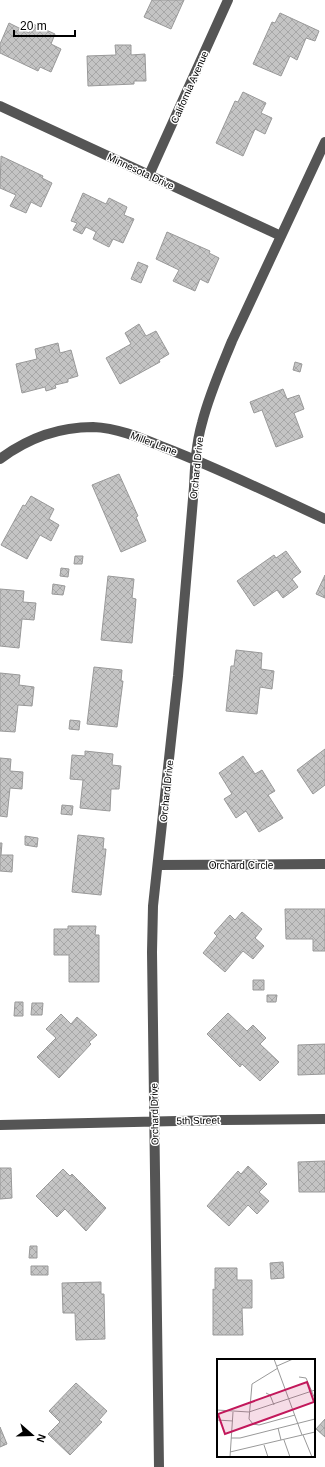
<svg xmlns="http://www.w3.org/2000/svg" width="325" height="1467" font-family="Helvetica,sans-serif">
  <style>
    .building { fill: url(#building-cross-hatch); stroke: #999 }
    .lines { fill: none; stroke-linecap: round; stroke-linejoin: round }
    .minor { stroke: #555; stroke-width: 10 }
    .labels { text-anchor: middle; stroke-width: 3; stroke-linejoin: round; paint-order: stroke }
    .street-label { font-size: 10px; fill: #000; stroke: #fff }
    .inset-road { fill: none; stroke: #999; stroke-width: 1 }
    .view { fill: #c2185b; fill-opacity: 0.15; stroke: #c2185b; stroke-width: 2 }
    .inset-edge { fill: none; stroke: #000; stroke-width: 2 }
  </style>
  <defs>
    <pattern id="building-cross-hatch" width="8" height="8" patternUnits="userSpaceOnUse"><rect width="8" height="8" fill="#c4c4c4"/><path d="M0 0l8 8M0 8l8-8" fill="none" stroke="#a7a7a7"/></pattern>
  </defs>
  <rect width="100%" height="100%" fill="#fff"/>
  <path class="building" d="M152,0H184L171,29L144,17Z
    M280,13L319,31L315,41L306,38L297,60L290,56L281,76L253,64L272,22L275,23Z
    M9,23L29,33L33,24L55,34L51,44L61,49L51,72L40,67L38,71L0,53V44Z
    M115,45H131V55L145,54L146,81H134V84L88,86L87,56L116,55Z
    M243,92L266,103L261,113L272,118L265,134L255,129L243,156L216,143L235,101L238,102Z
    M1,156L43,176L42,178L52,183L41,207L31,202L26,213L10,206L16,195L0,188Z
    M83,193L106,204L109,198L127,207L124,215L134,219L123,243L113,239L109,247L93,239L96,232L86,227L82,234L73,230L77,223L71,221Z
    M167,232L210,251L209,253L219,258L208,283L200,279L195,291L173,281L179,270L156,259Z
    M138,262L148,266L141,283L131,279Z
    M139,324L146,336L156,331L169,354L159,360L160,362L120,384L106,358L131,344L125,333Z
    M58,343L60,353L71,350L78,376L68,379V382L55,385L56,388L46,391L45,387L22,393L16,364L37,359L35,349Z
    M295,362L302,364L300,372L293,370Z
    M283,389L287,399L299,395L304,409L294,413L303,437L276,447L262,410L254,413L250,402Z
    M119,474L138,516L136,517L146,541L121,552L92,485Z
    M31,496L54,509L49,519L59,525L51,541L40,535L27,559L1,545L23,505L25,506Z
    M286,551L301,572L292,579L298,587L283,598L277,590L254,606L237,581L274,555L276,558Z
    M75,556H83L82,564H74Z
    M61,568L69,569L68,577L60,576Z
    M325,575V598L316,594Z
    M108,576L134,579L132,598L136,599L132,643L101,640Z
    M53,584L65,586L63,595L52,594Z
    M0,589L24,591L23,602L36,603L34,620L22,619L19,648L0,646Z
    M236,650L262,653L261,669L274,671L272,689L260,687L257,714L226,711L231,666H234Z
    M94,667L122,670L121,681H123L117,727L87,724Z
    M0,673L20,675L19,685L34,687L32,706L18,705L15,732L0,731Z
    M70,720L80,721L79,730L69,729Z
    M325,749V785L313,794L297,770Z
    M85,751L113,754L112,765L121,766L119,789H111L110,811L80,808L83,780L70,779L72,755L85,756Z
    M243,756L255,774L262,770L275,791L268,795L283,818L259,832L246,811L236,818L224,799L232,794L219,773Z
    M0,758L11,759L10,771L23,772L22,789L10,788L7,817L0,816Z
    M62,805L73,806L72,815L61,814Z
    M78,835L104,838L103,849H106L101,895L72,892Z
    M25,836L38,838L37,847L25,845Z
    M0,843H2L1,855H13L12,872L0,871Z
    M285,909H325V951H313V939H286Z
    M242,912L262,929L255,938L264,946L253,959L243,951L225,972L203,953L217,936L214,933L230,915L235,920Z
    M68,926H96L95,935H99V982H69V955H54V929H68Z
    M253,980H264V990H253Z
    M267,995H277L276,1002H267Z
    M15,1002H23V1016H14Z
    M32,1003H43L42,1015H31Z
    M228,1013L247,1031L253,1025L266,1038L260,1044L279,1062L260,1081L242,1064L240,1067L207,1034Z
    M61,1014L71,1024L77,1017L97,1035L89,1042L91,1044L59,1078L37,1057L56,1038L46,1029Z
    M325,1044V1074L298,1075V1045Z
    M325,1161V1192H299L298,1162Z
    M248,1166L267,1184L259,1192L269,1201L257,1214L248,1205L229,1226L207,1206L238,1171L241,1174Z
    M0,1168H11L12,1198L0,1199Z
    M63,1169L70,1176L72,1174L106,1208L86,1231L65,1209L57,1217L36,1196Z
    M30,1246H37V1258H29Z
    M283,1262L284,1278L271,1279L270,1263Z
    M31,1266H48V1275H31Z
    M215,1268H237V1280H252V1308H242L243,1335H213V1289L215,1290Z
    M101,1282V1294H104L105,1339L76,1340L75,1313H63L62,1283Z
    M76,1383L107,1411L99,1420L102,1422L70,1455L48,1434L60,1422L49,1411Z
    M325,1419V1437L316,1429Z
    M0,1427L7,1444L0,1447Z"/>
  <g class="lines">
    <path class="minor" d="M0,106L281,236
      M149,175L228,0
      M0,459C28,438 59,427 93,427C118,428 141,438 163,447C218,468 271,494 325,519
      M158,865L325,864
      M0,1125L222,1120L325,1119
      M159,1467L152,952L153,906L178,676L194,487C195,465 196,444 202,423C209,395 221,368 232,341L325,142"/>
  </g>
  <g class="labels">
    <g class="street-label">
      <text transform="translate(189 87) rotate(-66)" y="4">California Avenue</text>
      <text transform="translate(141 171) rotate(25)" y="4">Minnesota Drive</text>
      <text transform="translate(154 443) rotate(21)" y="4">Miller Lane</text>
      <text transform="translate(196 468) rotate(-84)" y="4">Orchard Drive</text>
      <text transform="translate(166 791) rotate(-84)" y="4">Orchard Drive</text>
      <text x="241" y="869">Orchard Circle</text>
      <text transform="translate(154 1114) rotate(-91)" y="4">Orchard Drive</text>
      <text transform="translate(198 1120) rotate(-1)" y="4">5th Street</text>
    </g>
  </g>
  <g transform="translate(217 1359)">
    <rect width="98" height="98" fill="#fff"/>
    <path class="inset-road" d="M57,0L85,76M60,7L76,0M61,9L35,25L32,60L36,65L42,66L78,56M82,18L89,19L98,40M49,34L53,36L57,46M0,51L32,53L98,31M0,61L16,62M61,69L64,81M86,76L95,98M14,79H23L98,60M67,81L73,98M47,86L51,98M13,93L98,73M13,98L16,53"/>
    <path class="view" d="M90,23L97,43L8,75L1,55Z"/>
    <rect width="98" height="98" class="inset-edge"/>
  </g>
  <g transform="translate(32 1435) rotate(110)" stroke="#ffffff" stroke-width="3" paint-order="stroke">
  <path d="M0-3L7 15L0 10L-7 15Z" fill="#000000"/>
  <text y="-6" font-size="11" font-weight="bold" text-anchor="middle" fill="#000000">N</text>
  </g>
  <path d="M14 30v6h61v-6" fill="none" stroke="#000000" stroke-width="2"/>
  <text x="20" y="30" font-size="12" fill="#000000" stroke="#ffffff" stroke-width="3" paint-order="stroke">20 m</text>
</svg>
